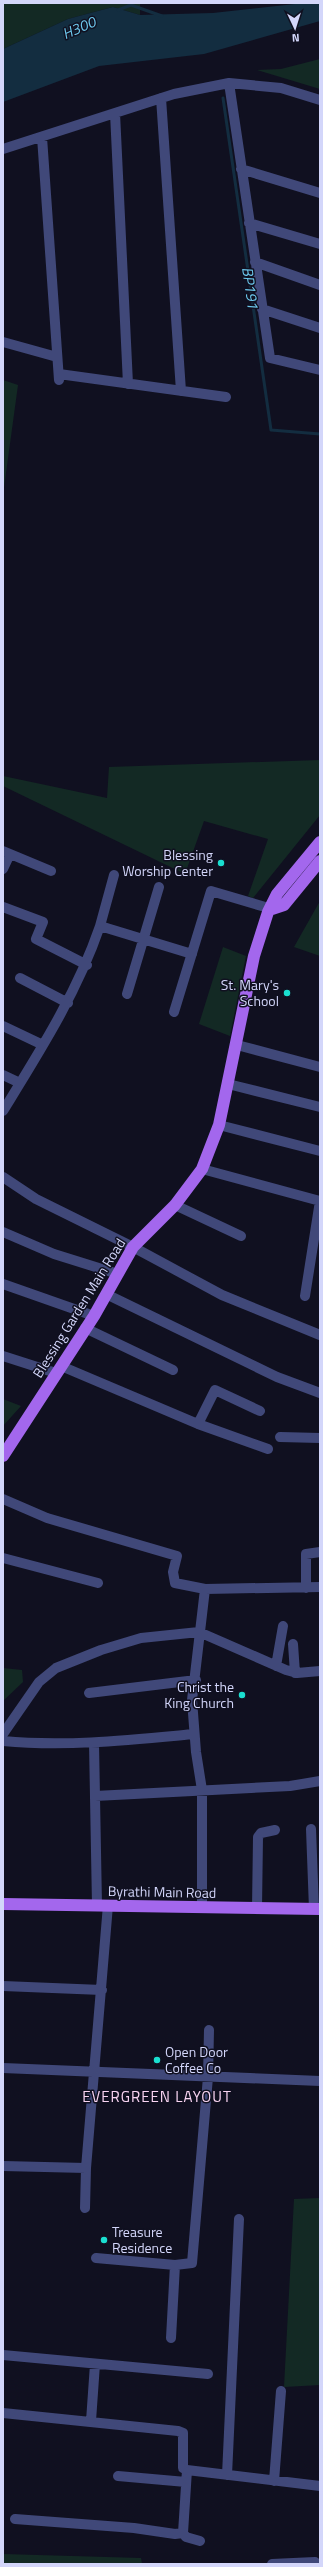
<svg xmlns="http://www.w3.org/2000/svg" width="323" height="2567" font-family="'Titillium Web',sans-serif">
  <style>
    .green { fill: #132924 }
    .water { fill: #132d40 }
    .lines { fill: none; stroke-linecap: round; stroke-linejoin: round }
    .stream { stroke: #132d40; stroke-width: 3 }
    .minor { stroke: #404879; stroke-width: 10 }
    .major { stroke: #a367ed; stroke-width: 12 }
    .poi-dot { fill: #1adfd0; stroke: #101020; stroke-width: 1.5 }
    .labels { text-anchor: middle; stroke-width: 3; stroke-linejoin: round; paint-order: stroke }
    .poi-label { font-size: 14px; fill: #d3d6fa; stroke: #101020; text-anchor: end }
    .street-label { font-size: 14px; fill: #d3d6fa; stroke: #101020 }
    .water-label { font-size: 15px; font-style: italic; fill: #6dc9ee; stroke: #101020 }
    .neighbourhood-label { font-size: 15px; letter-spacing: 1px; fill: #fad5f3; stroke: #101020 }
  </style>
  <rect width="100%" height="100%" fill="#101020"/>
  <path class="green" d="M3,3H140V15L113,7L68,19L3,49Z
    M320,59V89L257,70L281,69Z
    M3,380L18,385L3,495Z
    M320,760V815L253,898L248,896L268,839L204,821L185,874L3,786V776L107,798L109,767Z
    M320,901V956L294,947Z
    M223,947L246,956L230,1036L199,1024Z
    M3,1399L21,1406L3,1426Z
    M3,1668L22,1670L23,1682L3,1701Z
    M320,2198V2385L284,2387L294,2199Z
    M3,2554L141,2558L142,2564H3Z"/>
  <path class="water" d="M304,3H320V21L204,54L99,66L3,102V49L68,19L113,7L140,15L213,13Z"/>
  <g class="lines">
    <path class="stream" d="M118,10L131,5L162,16
      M223,98L271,430L320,434"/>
    <path class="minor" d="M229,83L270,358L320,370
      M161,98L181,391
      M115,113L128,384
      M42,137L59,380
      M3,149L174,94L229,83L281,88L320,100
      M241,169L320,193
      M249,223L320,244
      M255,262L320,285
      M262,309L320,328
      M3,342L57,357
      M59,374L226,397
      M3,851L51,871
      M3,869L10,854
      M3,907L43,922L36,939L87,965
      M100,926L114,875
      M20,978L68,1003
      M127,994L159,887
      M174,1012L211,891L272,909
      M3,1026L43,1045
      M237,1045L320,1067
      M3,1075L20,1083
      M228,1084L320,1107
      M3,1111C40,1051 77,993 100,926L192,954
      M219,1125L320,1151
      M202,1169L320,1201L305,1296
      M3,1177L36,1199L133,1247L222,1295L320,1335
      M175,1205L241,1236
      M3,1232L54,1254L118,1274
      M3,1284L94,1316
      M106,1294L277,1377L320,1393
      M85,1328L173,1370
      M3,1356L56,1373
      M61,1366L198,1424L268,1449
      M198,1424L215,1390L260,1411
      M280,1437L320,1438
      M3,1499L47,1518L177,1556L173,1572L175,1583L205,1589L320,1587
      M3,1558L98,1583
      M306,1588V1554L320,1552
      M293,1644L295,1673
      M276,1666L283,1626
      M89,1693L196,1680
      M3,1734L39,1682L56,1668L101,1650L141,1638L199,1632L286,1670L297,1673L320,1671
      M3,1741C67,1747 130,1740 194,1734
      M94,1743L97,1905
      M95,1796L290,1786L320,1781
      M311,1829L314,1909
      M202,1907V1790L196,1752L192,1700L205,1589
      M257,1908L258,1837L261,1833L275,1830
      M3,1986L102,1990
      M3,2068L320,2081
      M3,2166L86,2168L108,1905
      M85,2208L86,2168
      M96,2258L175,2265
      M171,2338L175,2265L192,2263L208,2077L209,2030
      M3,2355L208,2374
      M3,2413L178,2431L183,2433V2468L187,2470L320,2486
      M91,2421L95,2364
      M227,2475L239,2219
      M118,2476L186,2482
      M274,2481L281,2391
      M15,2519L134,2528L175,2534L183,2533L187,2470
      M183,2533L186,2537L200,2541
      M272,2564L315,2562"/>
    <path class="major" d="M272,909L284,905L320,861
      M3,1456L94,1316L133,1247L175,1205L202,1169L219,1125L254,956L268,912L277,894L320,842
      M3,1904L320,1909"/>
  </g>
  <g class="poi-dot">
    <circle cx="221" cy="863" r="4"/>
    <circle cx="287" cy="993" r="4"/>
    <circle cx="242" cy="1695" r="4"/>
    <circle cx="157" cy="2060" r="4"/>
    <circle cx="104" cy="2240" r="4"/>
  </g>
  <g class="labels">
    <g class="poi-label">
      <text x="213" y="860">Blessing<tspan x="213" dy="16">Worship Center</tspan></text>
      <text x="279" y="990">St. Mary's<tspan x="279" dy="16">School</tspan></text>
      <text x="234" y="1692">Christ the<tspan x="234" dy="16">King Church</tspan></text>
      <text x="165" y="2057" text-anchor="start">Open Door<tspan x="165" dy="16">Coffee Co</tspan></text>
      <text x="112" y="2237" text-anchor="start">Treasure<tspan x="112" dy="16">Residence</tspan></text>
    </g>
    <g class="street-label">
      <text transform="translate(79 1308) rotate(-58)" y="5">Blessing Garden Main Road</text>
      <text transform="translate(162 1892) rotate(1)" y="5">Byrathi Main Road</text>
    </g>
    <g class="water-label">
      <text transform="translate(79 28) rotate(-24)" y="5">H300</text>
      <text transform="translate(250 288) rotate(82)" y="5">BP191</text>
    </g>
    <g class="neighbourhood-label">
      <text x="157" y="2102">EVERGREEN LAYOUT</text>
    </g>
  </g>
  <rect width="323" height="2567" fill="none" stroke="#d3d6fa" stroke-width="8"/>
  <g transform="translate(295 28) rotate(176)" stroke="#101020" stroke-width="3" paint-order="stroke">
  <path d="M0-3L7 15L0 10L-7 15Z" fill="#d3d6fa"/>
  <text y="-6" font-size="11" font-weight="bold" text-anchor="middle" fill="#d3d6fa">N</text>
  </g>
</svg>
